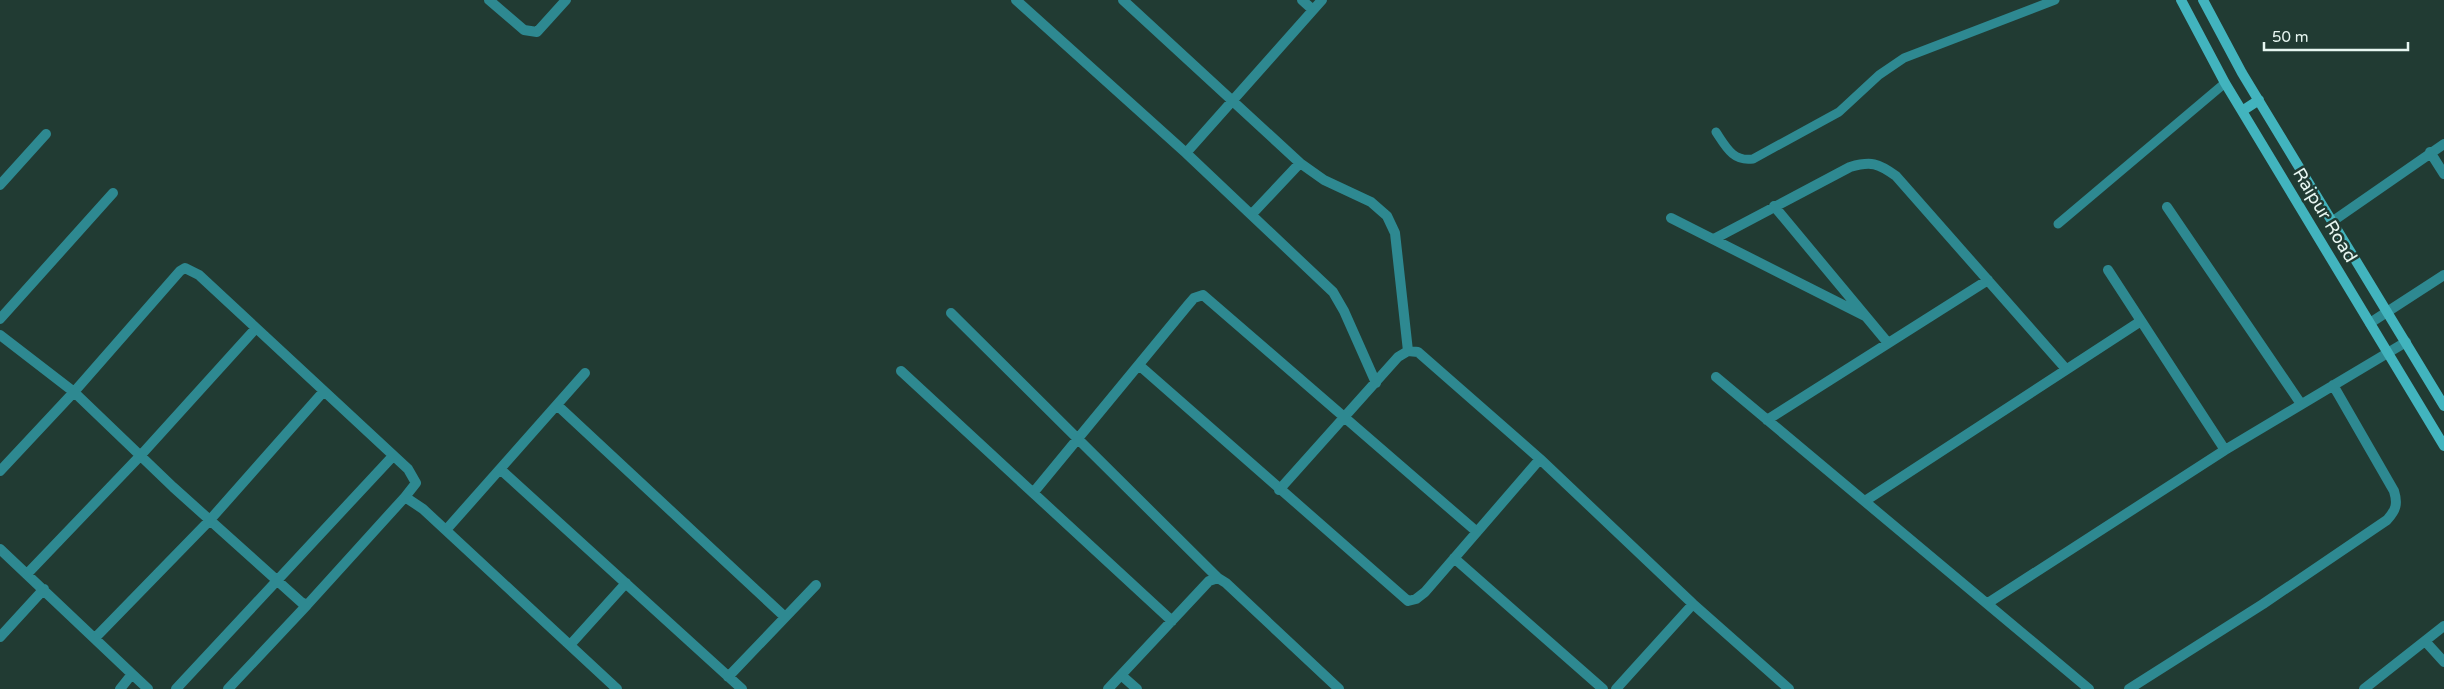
<svg xmlns="http://www.w3.org/2000/svg" width="2444" height="689" font-family="'Varela Round',sans-serif">
  <style>
    .lines { fill: none; stroke-linecap: round; stroke-linejoin: round }
    .lane { stroke: #2e8991; stroke-width: 9 }
    .street { stroke: #2e8991; stroke-width: 10 }
    .secondary { stroke: #42b4be; stroke-width: 10 }
    .labels { text-anchor: middle; stroke-width: 5; stroke-linejoin: round; paint-order: stroke }
    .street-label { font-size: 18px; fill: #e7f6f1; stroke: #213b33 }
  </style>
  <rect width="100%" height="100%" fill="#213b33"/>
  <g class="lines">
    <path class="lane" d="M1716,132C1726,147 1733,162 1753,159L1839,112L1879,75L1904,58L2055,0
      M2058,224L2225,83"/>
    <path class="street" d="M489,0L524,30L537,32L566,0
      M1016,0L1186,153L1333,292L1344,311L1376,383
      M1123,0L1300,163L1324,180L1371,202L1387,216L1395,233L1408,351
      M1302,0L1313,10
      M2430,152L2444,174
      M1186,153L1322,0
      M0,185L46,134
      M1774,206L1888,343
      M2167,207L2301,404
      M1252,214L1300,163
      M1671,218L1865,316
      M2333,221L2444,144
      M1714,239L1850,167C1871,161 1878,163 1896,176L2066,369
      M2108,270L2225,450
      M951,313L1218,578
      M0,319L113,193
      M2370,323L2444,275
      M0,335L74,392L173,487L301,602L307,605L405,497L423,509L617,689
      M1140,366L1408,601L1416,599L1425,592L1540,459
      M901,371L1172,621
      M1716,377L2089,689
      M557,405L785,617
      M1767,420L1988,280
      M500,469L742,689
      M0,471L74,392L180,271L185,268L199,275L408,469L416,483L405,497
      M1279,490L1398,357L1408,351L1418,352L1540,459L1693,604L1789,689
      M1033,493L1188,305L1194,298L1203,295L1477,532
      M1865,501L2141,321
      M446,530L585,373
      M0,549L132,674L120,689
      M1454,558L1603,689
      M27,574L141,455L256,328
      M1988,603L2225,450L2406,342
      M0,637L44,589
      M95,638L209,521L324,391
      M2425,641L2444,662
      M570,645L626,583
      M132,674L148,689
      M1121,675L1137,689
      M728,677L816,585
      M176,689L393,456
      M228,689L307,605
      M1108,689L1209,581L1218,578L1226,583L1339,689
      M1616,689L1693,604
      M2129,689L2263,604L2387,520C2396,510 2398,504 2394,491L2333,385
      M2364,689L2444,626"/>
    <path class="secondary" d="M2181,0L2225,83L2444,446
      M2203,0L2242,73L2444,406
      M2242,111L2259,100"/>
  </g>
  <g class="labels">
    <g class="street-label">
      <text transform="translate(2325 215) rotate(59)" y="6">Raipur Road</text>
    </g>
  </g>
  <path d="M2264 42v8h144v-8" fill="none" stroke="#e7f6f1" stroke-width="2.5"/>
  <text x="2272" y="42" font-size="15" fill="#e7f6f1" stroke="#213b33" stroke-width="4" paint-order="stroke">50 m</text>
</svg>
